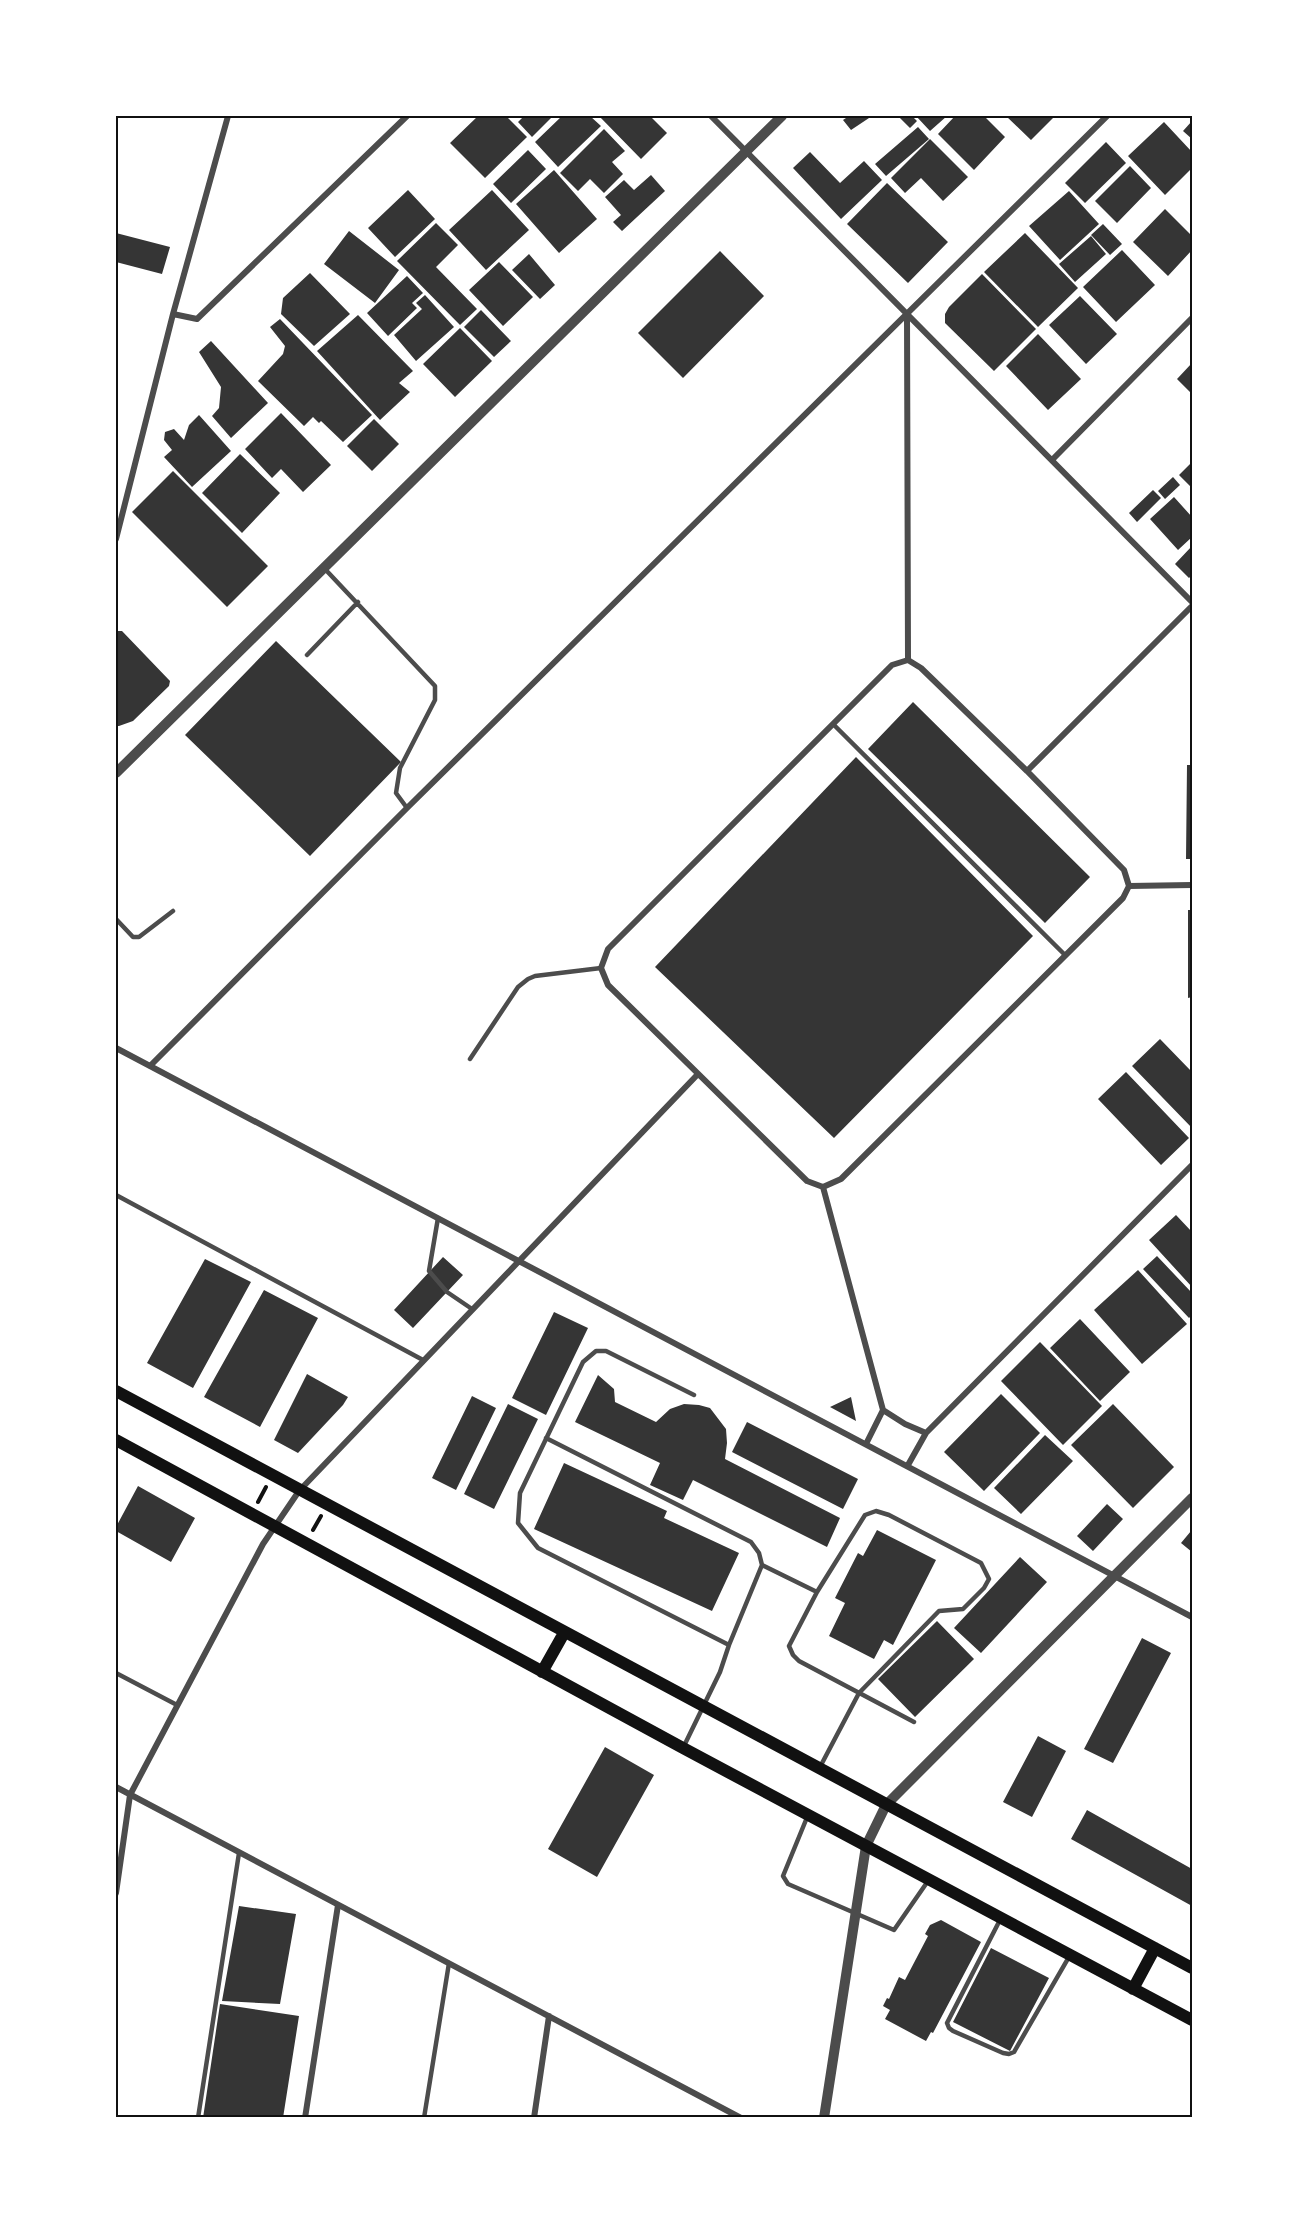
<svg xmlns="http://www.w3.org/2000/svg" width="1308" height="2233" font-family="Signika,sans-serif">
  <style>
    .building { fill: #353535 }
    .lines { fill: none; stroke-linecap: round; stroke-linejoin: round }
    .path { stroke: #111; stroke-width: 4 }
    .service { stroke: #4c4c4c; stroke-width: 4.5 }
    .minor { stroke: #4c4c4c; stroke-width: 6 }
    .tertiary { stroke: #4c4c4c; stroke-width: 10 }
    .secondary { stroke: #111; stroke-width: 12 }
    .neatline { fill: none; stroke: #111; stroke-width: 2 }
  </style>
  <rect width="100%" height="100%" fill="#fff"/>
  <path class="building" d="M478,116H506L527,137L485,178L450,143Z
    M524,116H553L532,137L518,122Z
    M562,116H590L601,126L558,167L535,142Z
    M599,116H650L667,133L641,159Z
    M849,116H867L869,118L851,130L843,120Z
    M898,116H912L917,121L910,128Z
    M916,116H947L930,131Z
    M955,116H984L1005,137L974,170L938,134Z
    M1006,116H1055L1031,140Z
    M1192,121V139L1183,131Z
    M1164,122L1192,152V168L1165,195L1128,156Z
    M918,127L929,139L886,176L875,164Z
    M604,129L625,151L612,162L623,174L604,193L590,179L578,191L560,173Z
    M930,139L968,177L943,201L921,178L905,193L891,178Z
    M1106,142L1126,163L1085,203L1065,183Z
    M528,150L546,169L511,203L493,184Z
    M810,152L840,183L864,161L882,180L841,219L793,168Z
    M1130,166L1151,188L1117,223L1095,201Z
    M554,170L597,219L559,253L516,204Z
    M651,175L665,191L622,231L613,222L621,215L605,197L624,180L634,190Z
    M887,183L948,242L908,283L847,224Z
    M408,190L435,219L395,257L368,228Z
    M492,190L529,230L486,270L449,230Z
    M1069,191L1099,224L1060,260L1029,226Z
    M1165,209L1192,236V250L1168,276L1133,242Z
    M436,223L458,245L436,267L477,309L460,325L397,261Z
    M1103,224L1122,244L1110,255L1091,235Z
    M349,231L399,270L375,303L324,264Z
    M116,233L170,247L162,274L116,262Z
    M1025,233L1078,288L1038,327L984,272Z
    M1091,236L1106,254L1075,282L1059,264Z
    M1122,250L1155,285L1116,322L1083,287Z
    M720,251L764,296L683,378L638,333Z
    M529,254L555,285L540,299L512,270Z
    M499,262L533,297L503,326L469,290Z
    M310,273L350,314L314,346L281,314L283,298Z
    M982,274L1036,329L994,371L945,323V314L949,307Z
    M407,276L423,293L412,303L417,308L388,336L367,313Z
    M425,295L454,327L416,361L394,335L422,309L416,303Z
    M1080,296L1117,334L1086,364L1049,325Z
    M481,310L511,341L494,357L464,327Z
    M358,315L413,371L399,383L410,392L380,420L317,351Z
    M280,319L372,415L343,442L321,421L319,423L313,417L304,426L258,381L283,354L285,346L270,327Z
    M460,328L492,361L455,397L423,364Z
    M1038,334L1081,379L1048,410L1006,366Z
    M211,341L268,403L231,438L212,416L219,408L221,387L199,352Z
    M1192,363V394L1177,379Z
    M281,413L331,465L303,492L281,469L272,478L245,449Z
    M199,415L231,451L192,487L164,457L172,450L164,440L165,432L174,429L184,440L189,425Z
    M374,419L399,444L372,471L347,446Z
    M240,454L280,493L242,533L202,493Z
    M1192,462V488L1179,475Z
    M173,471L268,566L227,607L132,512Z
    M1173,477L1180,485L1165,499L1158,491Z
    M1153,490L1161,498L1137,522L1129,513Z
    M1174,497L1192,517V537L1178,550L1150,519Z
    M1192,546V575L1189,578L1175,564Z
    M118,631H122L170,681L169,686L133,721L119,726H116V634Z
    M276,641L401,762L310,856L185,735Z
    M913,702L1090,877L1045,923L868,749Z
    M856,757L1033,936L834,1138L655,967Z
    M1187,765H1192V859H1186Z
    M1188,910H1192V997L1188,998Z
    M1160,1039L1192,1072V1128L1132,1066Z
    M1126,1072L1189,1138L1161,1165L1098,1099Z
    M1176,1215L1192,1232V1287L1149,1240Z
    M1157,1256L1192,1293V1315L1189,1318L1143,1269Z
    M443,1257L463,1275L413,1328L394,1310Z
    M205,1259L251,1282L193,1388L147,1363Z
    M1138,1270L1187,1324L1142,1364L1094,1310Z
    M264,1290L318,1318L260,1427L204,1397Z
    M554,1312L588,1328L546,1415L512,1398Z
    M1080,1319L1130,1372L1100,1401L1050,1348Z
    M1040,1342L1102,1406L1063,1445L1001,1381Z
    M307,1374L348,1397L343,1405L298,1453L274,1440Z
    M598,1375L614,1389L615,1402L656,1422L670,1409L684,1404L699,1405L710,1408L726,1429L727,1443L725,1459L840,1518L827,1547L693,1480L683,1500L650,1485L660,1463L575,1422Z
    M1001,1394L1040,1433L984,1491L944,1452Z
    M472,1396L496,1408L456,1490L432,1478Z
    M851,1397L856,1421L830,1407Z
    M508,1404L538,1419L494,1509L464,1494Z
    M1113,1404L1174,1467L1133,1508L1071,1445Z
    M747,1422L858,1479L843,1509L732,1452Z
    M1045,1435L1073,1461L1021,1514L994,1488Z
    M564,1463L667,1511L664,1518L739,1553L712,1611L534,1529Z
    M138,1486L195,1518L171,1562L116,1531V1527Z
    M1107,1504L1123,1519L1093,1551L1077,1536Z
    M877,1530L936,1560L893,1645L884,1640L874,1659L829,1636L845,1603L835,1598L858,1553L863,1556Z
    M1191,1531L1192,1533V1552L1181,1543Z
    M1020,1557L1047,1582L981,1653L954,1628Z
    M937,1621L974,1659L915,1717L878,1679Z
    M1142,1638L1171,1653L1113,1763L1084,1749Z
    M1038,1736L1066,1751L1032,1817L1003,1802Z
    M605,1747L654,1775L597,1877L548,1849Z
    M1087,1810L1192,1869V1906L1071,1839Z
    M239,1906L296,1914L280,2004L222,2001Z
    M941,1920L981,1942L933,2033L931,2032L926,2041L885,2019L890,2010L883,2006L887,1998L889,1999L899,1977L905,1980L928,1936L925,1934L930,1925Z
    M991,1948L1049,1978L1010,2051L953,2022Z
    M220,2004L299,2016L283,2118H203Z"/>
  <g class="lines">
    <path class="path" d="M258,1502L266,1487
      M313,1530L321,1516"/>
    <path class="service" d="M324,568L435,686V700L400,768L396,793L407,808
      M307,655L358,602
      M834,725L1065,955
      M116,919L133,937H139L173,911
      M470,1059L518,987L528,979L535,976L601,968
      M116,1195L423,1360
      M438,1218L429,1271L447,1292L472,1309
      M546,1438L751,1542L759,1553L762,1565L729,1645
      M762,1565L817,1592L789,1646L793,1655L799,1661L914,1722
      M817,1592L865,1515L876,1511L889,1515L981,1563L989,1579L984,1588L963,1609L939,1611L859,1693L820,1767
      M116,1673L177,1705
      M683,1748L720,1672L729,1645L538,1548L518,1523L520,1493L583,1362L596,1351H606L694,1395
      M808,1815L783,1876L788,1884L894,1930L928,1881
      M1001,1918L947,2023L949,2028L953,2031L1003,2053L1009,2054L1014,2052L1070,1955
      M198,2118L239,1853
      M424,2118L449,1963"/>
    <path class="minor" d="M711,116L1192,602
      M173,314L197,319L407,116
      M907,314L908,660
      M1052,460L1192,318
      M116,539L173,314L228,116
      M908,660L921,668L1027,771L1124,870L1129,886
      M1027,771L1192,606
      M1129,886L1192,885
      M116,1048L1192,1617
      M150,1066L407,808L1107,116
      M823,1187L807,1181L608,985L601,968L608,949L892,665L908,660
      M823,1187L841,1179L1123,898L1129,886
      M823,1187L883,1410L866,1444
      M883,1410L905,1424L926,1433
      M908,1465L926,1433L1192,1165
      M116,1787L741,2118
      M116,1893L130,1795L263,1544L299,1491L698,1074
      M305,2118L338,1905
      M534,2118L549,2016"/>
    <path class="tertiary" d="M116,773L782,116
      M824,2118L866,1846L886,1805L1192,1498"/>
    <path class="secondary" d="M116,1391L1192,1968
      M116,1440L683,1748L1192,2020
      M542,1672L564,1633
      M1133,1989L1155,1948"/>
  </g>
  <rect width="1308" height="2233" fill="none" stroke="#ffffff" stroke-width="234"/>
  <rect x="117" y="117" width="1074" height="1999" class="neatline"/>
</svg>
